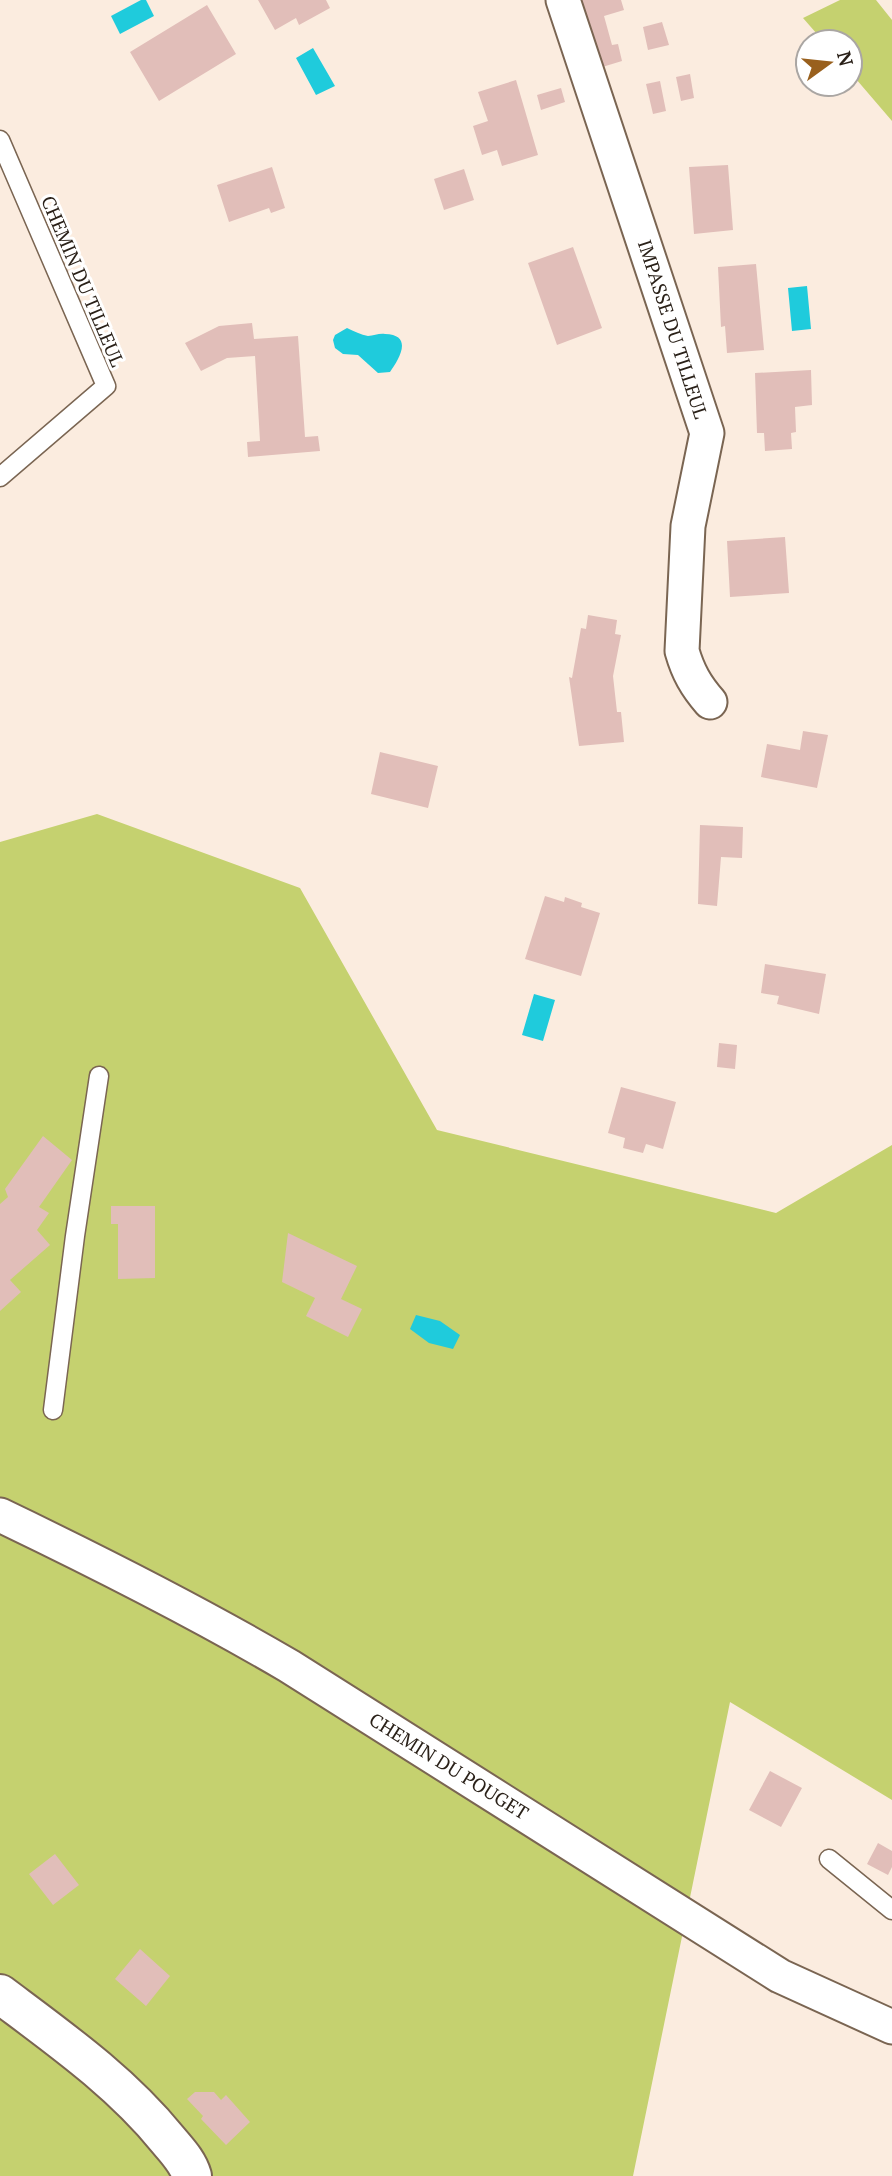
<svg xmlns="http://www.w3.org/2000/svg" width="892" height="2176" font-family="'PT Serif',serif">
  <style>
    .green { fill: #c5d16f }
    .water { fill: #1fcbdc }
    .building { fill: #e1beb9 }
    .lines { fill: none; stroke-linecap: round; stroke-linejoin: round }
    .service-casing { stroke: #7a6552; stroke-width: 21 }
    .minor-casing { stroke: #7a6552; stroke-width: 37 }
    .secondary-casing { stroke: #7a6552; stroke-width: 42 }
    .service { stroke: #fff; stroke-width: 18 }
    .minor { stroke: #fff; stroke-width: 33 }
    .secondary { stroke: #fff; stroke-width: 38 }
    .labels { text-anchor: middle; stroke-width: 6; stroke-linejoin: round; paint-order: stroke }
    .street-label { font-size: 19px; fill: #2a2119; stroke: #fff }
  </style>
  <rect width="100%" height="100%" fill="#fbecdf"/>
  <path class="green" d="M840,0H876L892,20V121L850,72V42H824L803,18Z
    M97,814L300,888L437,1130L776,1213L892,1145V1800L730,1702L633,2176H0V842Z"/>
  <path class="water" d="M141,0H146L154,16L120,34L111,16Z
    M313,48L335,86L316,95L296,58Z
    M807,286L811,329L792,331L788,288Z
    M347,328C354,331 361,335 368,336C374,336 379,333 385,334C414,335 399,359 390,372L378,373L358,355L343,354L335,348L333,340L335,335Z
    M534,994L555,1000L543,1041L522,1035Z
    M416,1315L440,1321L460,1335L453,1349L429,1343L410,1329Z"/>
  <path class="building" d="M258,0H326L330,8L299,25L296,18L275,30Z
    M581,0H621L624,10L604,16L612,45L618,44L622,61L599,68Z
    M207,5L236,54L159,101L130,52Z
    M662,22L669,45L648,50L643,27Z
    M690,74L694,98L681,101L676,77Z
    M516,80L538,155L502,166L497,150L482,155L473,126L488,121L478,92Z
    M660,81L666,111L653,114L646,84Z
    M561,88L565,102L541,110L537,95Z
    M728,165L733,230L694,234L689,167Z
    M272,167L285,208L271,213L269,208L229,222L217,185Z
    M464,169L474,200L444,210L434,179Z
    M573,247L602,328L557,345L528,263Z
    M756,264L764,350L727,353L725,326L721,327L718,267Z
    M252,323L254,339L298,336L305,437L318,436L320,451L248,457L247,442L260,441L255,356L227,358L201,371L185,343L219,326Z
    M811,370L812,405L795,407L796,432L791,433L792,449L765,451L764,433H757L755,373Z
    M785,537L789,593L730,597L727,541Z
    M588,615L617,620L615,634L621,635L613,676L617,712H621L624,742L579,746L569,677L572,678L581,628L586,629Z
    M803,731L828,735L817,788L761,777L767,744L800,750Z
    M380,752L438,766L428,808L371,794Z
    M700,825L743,827L742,858L721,857L717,906L698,904Z
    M545,896L564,902L565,897L582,903L581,907L600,913L581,976L525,959Z
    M765,964L826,974L819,1014L777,1004L779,996L761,993Z
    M719,1043L737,1045L735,1069L717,1067Z
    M621,1087L676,1102L663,1149L646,1144L643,1153L623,1148L625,1138L608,1133Z
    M43,1136L72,1160L39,1207L49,1213L37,1230L50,1245L10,1280L21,1292L0,1311V1204L8,1197L5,1189Z
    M111,1206H155V1278L118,1279V1224H111Z
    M288,1233L357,1266L341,1299L362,1309L348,1337L306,1316L315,1298L282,1282Z
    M770,1771L802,1788L781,1827L749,1810Z
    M878,1843L892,1851V1867L888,1875L867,1864Z
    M55,1854L79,1885L53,1905L29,1874Z
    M140,1949L170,1976L146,2006L115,1979Z
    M195,2092H214L221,2100L226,2095L250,2122L226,2145L201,2119L203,2116L187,2099Z"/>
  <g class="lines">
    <g class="service-casing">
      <path id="service" d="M0,140L106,386L0,477
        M53,1410L75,1236L99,1076
        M829,1859L892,1910"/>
    </g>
    <g class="minor-casing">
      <path id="minor" d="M563,0L707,433L688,526L682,651C688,672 696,686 710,702
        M0,1515C98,1562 195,1611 289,1666L780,1976L892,2027"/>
    </g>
    <g class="secondary-casing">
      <path id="secondary" d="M0,1994C60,2039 121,2082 168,2140C178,2152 188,2162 192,2176"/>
    </g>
    <use href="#service" class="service"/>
    <use href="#minor" class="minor"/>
    <use href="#secondary" class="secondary"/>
  </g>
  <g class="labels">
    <g class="street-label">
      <text transform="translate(83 281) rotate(67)" y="7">CHEMIN DU TILLEUL</text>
      <text transform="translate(673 329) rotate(72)" y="7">IMPASSE DU TILLEUL</text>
      <text transform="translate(449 1766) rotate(32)" y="7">CHEMIN DU POUGET</text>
    </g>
  </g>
  <g transform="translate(829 63) rotate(75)"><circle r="33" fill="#ffffff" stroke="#aaa6a3" stroke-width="2"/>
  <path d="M0-5L12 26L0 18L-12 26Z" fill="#99601d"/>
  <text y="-10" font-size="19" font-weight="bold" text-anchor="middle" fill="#2a2119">N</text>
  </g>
</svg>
